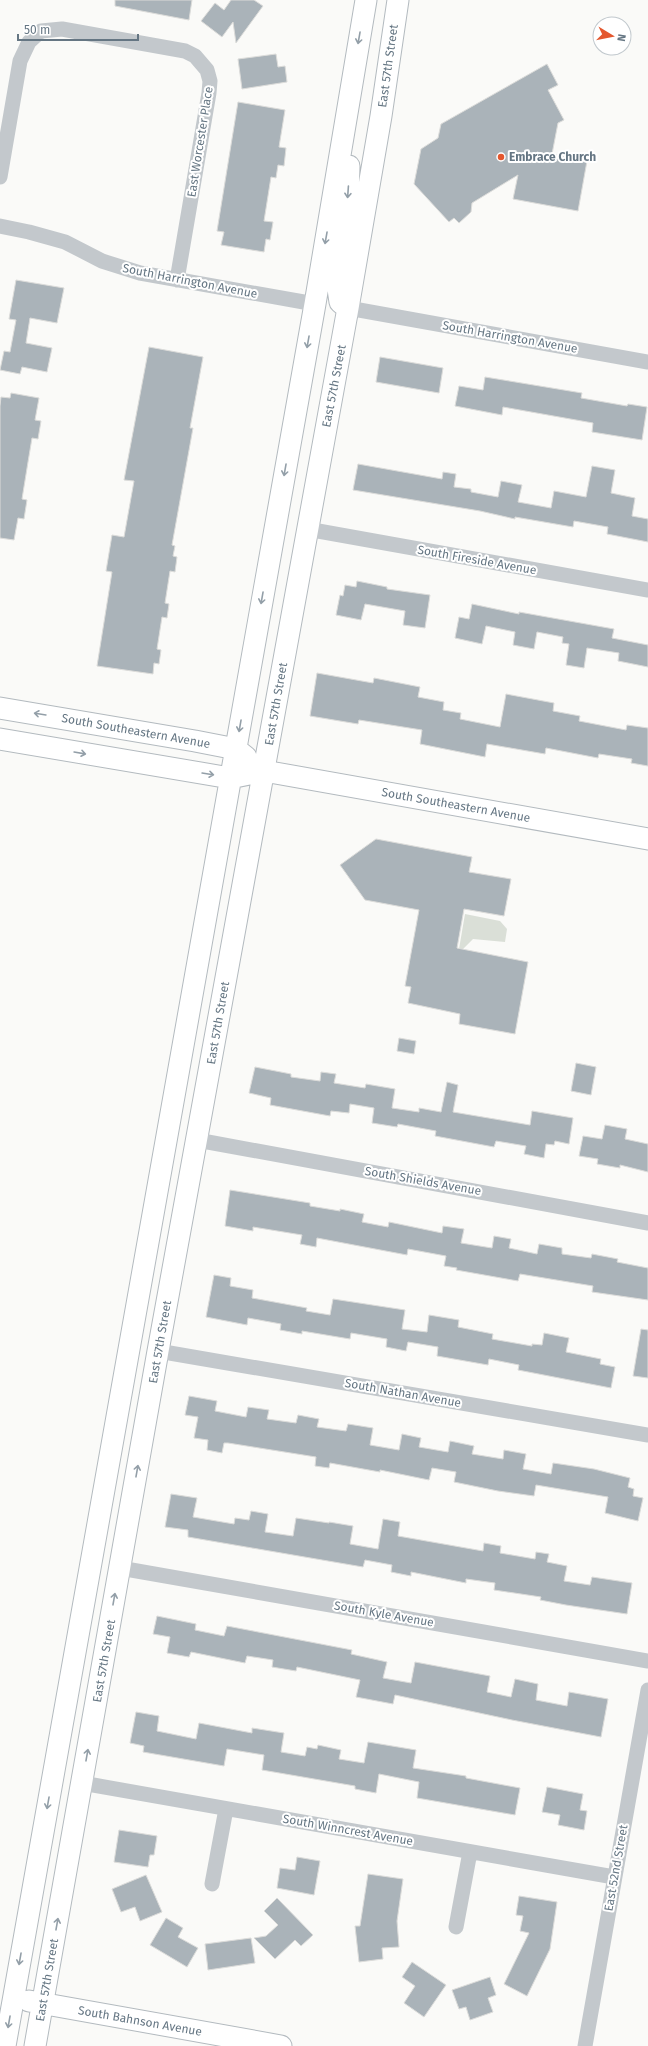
<svg xmlns="http://www.w3.org/2000/svg" width="648" height="2046" font-family="'Fira Sans',sans-serif">
  <style>
    .green { fill: #dadfd7 }
    .building { fill: #aab3b9; stroke: #dcdcda }
    .lines { fill: none; stroke-linecap: round; stroke-linejoin: round }
    .secondary-casing { stroke: #b3babf; stroke-width: 23 }
    .street { stroke: #c3c8cc; stroke-width: 15 }
    .secondary { stroke: #fff; stroke-width: 21 }
    .oneway { stroke: #939fa8 }
    .poi-dot { fill: #e4572e; stroke: #fff; stroke-width: 1.5 }
    .labels { text-anchor: middle; stroke-width: 4; stroke-linejoin: round; paint-order: stroke }
    .street-label { font-size: 12px; fill: #657683; stroke: #fff }
    .poi-label { font-size: 12px; font-weight: bold; fill: #657683; stroke: #fff; text-anchor: start }
  </style>
  <rect width="100%" height="100%" fill="#fafaf8"/>
  <path class="green" d="M465,914L500,921L507,929L505,942L473,939L462,950L459,949Z"/>
  <path class="building" d="M115,0H192L189,20L115,6Z
    M231,0H254L263,6L236,43L233,22L222,37L201,21L215,3L224,10Z
    M276,54L278,67L285,66L287,82L242,89L238,59Z
    M547,64L558,85L548,90L564,120L558,123L552,154L587,161L578,211L513,199L518,175L472,203L471,212L459,223L454,218L449,222L414,184L421,149L438,138L441,124Z
    M238,102L285,110L279,147L286,148L284,166L278,165L276,178L271,177L264,221L273,222L270,240L266,239L264,252L221,245L224,232L217,231Z
    M16,280L64,288L57,323L30,318L26,343L52,348L47,372L22,367L20,374L0,370L4,351L10,352L16,320L9,319Z
    M149,347L203,357L190,428H193L172,545L175,546L173,556L177,557L175,572L170,571L165,603L169,604L167,618L162,617L157,649L161,650L159,664L154,663L153,674L97,666L112,572L106,571L112,535L124,537L134,481L124,480Z
    M380,357L443,368L439,393L376,382Z
    M485,377L582,393L581,398L627,406L628,404L647,407L642,440L592,432L593,423L503,407L502,415L455,406L459,386L483,390Z
    M11,393L39,398L35,420L41,421L38,439L32,438L28,462L22,499L27,500L24,519L18,518L14,540L0,538V406L1,397L10,398Z
    M358,464L442,479L443,472L456,474L454,487L471,489V492L498,497L501,481L522,485L518,502L551,508L554,491L586,497L592,466L615,470L611,493L635,498L632,516L648,519V542L607,534L608,527L574,521L573,527L515,517V519L480,511L353,490Z
    M357,581L387,587V589L430,595L425,628L403,625L405,611L365,604L361,620L336,615L340,595L343,596L345,585L356,587Z
    M472,604L519,614V612L614,629L612,638L648,645V667L618,661L619,653L587,648L584,668L566,665L569,644L562,643L563,637L537,632L534,649L513,645L515,632L486,626L482,644L455,638L459,617L469,619Z
    M317,673L373,683L374,678L420,687L418,697L444,702L443,710L461,713L460,719L500,727L506,694L554,703L553,711L580,716L579,721L626,730L627,725L648,728V766L631,763L632,759L599,754L598,758L546,748L545,754L487,744L485,757L420,744L422,730L359,720L358,724L310,716Z
    M376,839L472,857L469,872L511,879L504,916L464,909L457,948L528,962L515,1034L459,1024L460,1014L408,1003L411,987L405,986L419,910L365,900L340,865Z
    M399,1038L416,1041L414,1054L397,1051Z
    M576,1063L596,1067L591,1095L571,1091Z
    M255,1067L291,1074V1077L320,1081L321,1072L336,1074L334,1083L365,1088L366,1084L395,1089L392,1108L419,1112V1108L441,1112L447,1082L458,1085L453,1112L530,1125L532,1111L573,1118L569,1144L555,1141L554,1145L546,1144L544,1158L524,1154L526,1146L496,1141L494,1147L435,1136L436,1131L398,1124L397,1127L372,1123L374,1108L350,1104L349,1113L331,1111L330,1116L270,1105L271,1098L249,1093Z
    M605,1125L627,1129L625,1139L648,1144V1172L620,1165V1168L597,1164L598,1159L579,1156L583,1136L602,1139Z
    M230,1190L310,1203V1206L340,1211V1209L364,1214L362,1222L388,1227L389,1222L442,1233L443,1226L464,1229L461,1243L492,1248L494,1236L511,1239L509,1248L537,1254L539,1244L562,1248V1254L591,1258L592,1254L618,1259L617,1262L648,1268V1300L592,1292L593,1286L520,1274L518,1281L456,1270L457,1268L444,1266L446,1256L408,1249L407,1255L317,1238L316,1247L300,1244L302,1235L253,1227V1231L225,1226Z
    M214,1275L231,1278L230,1286L253,1290L252,1298L307,1308L306,1311L330,1315L333,1299L405,1310L402,1329L427,1332L429,1315L459,1320L458,1327L493,1334L492,1339L532,1346V1344L542,1345L544,1333L569,1338L566,1352L601,1359L600,1364L615,1367L611,1388L518,1370L519,1365L489,1359L488,1365L437,1356L438,1347L408,1342L406,1351L386,1347L387,1339L351,1333L350,1339L302,1331V1334L280,1330L281,1324L248,1318L247,1325L206,1317Z
    M641,1329L648,1330V1378L633,1376Z
    M189,1396L217,1401L215,1411L246,1417L248,1407L269,1410L267,1419L296,1423L298,1415L319,1419L317,1427L346,1431L348,1424L373,1428L370,1445L399,1450L402,1434L421,1438L419,1447L448,1452L450,1441L474,1446L472,1454L503,1459L504,1450L526,1454L523,1469L551,1474L553,1463L594,1469L630,1478L628,1487L634,1489L633,1496L643,1498L638,1521L605,1513L608,1497L536,1485L534,1496L498,1491L454,1482L456,1472L432,1468L429,1480L380,1470V1472L330,1463L329,1468L315,1466L316,1457L228,1443H224L222,1453L207,1450L208,1440L194,1438L198,1417L185,1415Z
    M171,1494L197,1498L193,1517L234,1524L235,1518L249,1520L251,1511L268,1514L265,1532L293,1536L296,1518L329,1523V1522L353,1526L350,1544L378,1549L383,1519L400,1522L398,1536L483,1551L484,1543L501,1546L500,1553L535,1559L536,1552L549,1554L547,1562L567,1566L564,1581L590,1585L592,1577L632,1583L627,1614L566,1605L540,1600L541,1597L494,1590L495,1583L466,1579V1583L411,1572V1576L391,1572L392,1565L365,1560L363,1567L188,1537V1530L165,1527Z
    M157,1616L196,1624L195,1630L224,1636L227,1626L352,1650L351,1654L387,1662L383,1678L411,1683L415,1662L490,1676L487,1692L511,1697L515,1679L538,1684L536,1700L567,1706L569,1692L608,1699L601,1737L512,1720L395,1695L393,1704L356,1697L360,1680L297,1667L296,1671L272,1667L273,1660L247,1656L245,1663L191,1652L189,1657L167,1653L170,1637L153,1634Z
    M136,1712L159,1716L157,1731L196,1739L199,1723L252,1733V1728L284,1733L281,1752L305,1756L307,1747L317,1749L318,1745L341,1750L339,1759L364,1763L368,1742L416,1750L413,1768L466,1776V1778L520,1788L515,1815L417,1798L419,1782L379,1774L376,1793L355,1789V1786L262,1770L264,1755L227,1749L224,1766L143,1752L144,1746L130,1743Z
    M547,1787L583,1794L580,1810L587,1811L584,1830L558,1825L560,1815L542,1812Z
    M119,1830L157,1836L154,1855H150L148,1867L114,1862Z
    M297,1857L320,1861L314,1895L277,1888L280,1868L295,1870Z
    M368,1874L403,1879L397,1921L399,1947L382,1948L383,1959L359,1962L355,1926H360Z
    M146,1875L162,1912L140,1921L135,1907L121,1912L112,1889Z
    M519,1896L557,1902L550,1949L527,1996L504,1984L529,1933L520,1931L523,1916L516,1915Z
    M277,1898L313,1935L301,1946L295,1940L275,1959L254,1938L266,1936L278,1925L264,1911Z
    M166,1918L183,1928L178,1937L198,1948L187,1967L150,1945Z
    M251,1938L255,1963L208,1970L205,1944Z
    M412,1962L446,1985L424,2017L404,2003L415,1986L402,1977Z
    M490,1977L496,1995L488,1998L493,2012L470,2020L466,2007L459,2009L452,1990Z"/>
  <g class="lines">
    <g class="secondary-casing">
      <path id="secondary" d="M347,308L340,302L337,282L338,266L348,195L349,166
        M0,708L195,741L236,749L246,757
        M0,739L230,778L264,771L648,839
        M29,2001L281,2046
        M5,2046L315,304L366,0
        M35,2046L158,1351L348,308L381,116L398,0"/>
    </g>
    <path class="street" d="M0,177L20,61L29,42L41,31L62,29L185,51L195,56L207,70L210,81L209,93L177,280
      M0,226L29,232L65,242L102,261L140,273L315,304
      M348,308L648,362
      M307,529L648,590
      M197,1140L648,1223
      M158,1351L648,1435
      M120,1568L648,1661
      M82,1783L614,1877
      M212,1884L226,1809
      M456,1927L470,1852
      M585,2046L648,1690"/>
    <use href="#secondary" class="secondary"/>
  </g>
  <defs><path id="oneway-shaft" d="M-6 0H5M1.5-3L5.5 0L1.5 3" fill="none" stroke-width="1.6" stroke-linecap="round" stroke-linejoin="round"/></defs>
  <g class="oneway">
    <use href="#oneway-shaft" transform="translate(359 38) rotate(100)"/>
    <use href="#oneway-shaft" transform="translate(348 192) rotate(94)"/>
    <use href="#oneway-shaft" transform="translate(326 238) rotate(100)"/>
    <use href="#oneway-shaft" transform="translate(308 342) rotate(100)"/>
    <use href="#oneway-shaft" transform="translate(285 470) rotate(100)"/>
    <use href="#oneway-shaft" transform="translate(262 598) rotate(100)"/>
    <use href="#oneway-shaft" transform="translate(40 714) rotate(-171)"/>
    <use href="#oneway-shaft" transform="translate(240 726) rotate(100)"/>
    <use href="#oneway-shaft" transform="translate(80 753) rotate(10)"/>
    <use href="#oneway-shaft" transform="translate(208 774) rotate(9)"/>
    <use href="#oneway-shaft" transform="translate(137 1471) rotate(-80)"/>
    <use href="#oneway-shaft" transform="translate(114 1599) rotate(-80)"/>
    <use href="#oneway-shaft" transform="translate(87 1755) rotate(-80)"/>
    <use href="#oneway-shaft" transform="translate(48 1803) rotate(100)"/>
    <use href="#oneway-shaft" transform="translate(57 1924) rotate(-80)"/>
    <use href="#oneway-shaft" transform="translate(20 1959) rotate(100)"/>
    <use href="#oneway-shaft" transform="translate(9 2022) rotate(100)"/>
  </g>
  <circle class="poi-dot" cx="501" cy="157" r="4"/>
  <g class="labels">
    <g class="street-label">
      <text transform="translate(388 66) rotate(-82)" y="4">East 57th Street</text>
      <text transform="translate(200 142) rotate(-81)" y="4">East Worcester Place</text>
      <text transform="translate(190 281) rotate(11)" y="4">South Harrington Avenue</text>
      <text transform="translate(510 337) rotate(10)" y="4">South Harrington Avenue</text>
      <text transform="translate(334 386) rotate(-79)" y="4">East 57th Street</text>
      <text transform="translate(477 560) rotate(10)" y="4">South Fireside Avenue</text>
      <text transform="translate(276 704) rotate(-80)" y="4">East 57th Street</text>
      <text transform="translate(136 731) rotate(10)" y="4">South Southeastern Avenue</text>
      <text transform="translate(456 805) rotate(10)" y="4">South Southeastern Avenue</text>
      <text transform="translate(218 1023) rotate(-80)" y="4">East 57th Street</text>
      <text transform="translate(423 1181) rotate(10)" y="4">South Shields Avenue</text>
      <text transform="translate(160 1342) rotate(-80)" y="4">East 57th Street</text>
      <text transform="translate(403 1393) rotate(10)" y="4">South Nathan Avenue</text>
      <text transform="translate(384 1614) rotate(10)" y="4">South Kyle Avenue</text>
      <text transform="translate(104 1661) rotate(-80)" y="4">East 57th Street</text>
      <text transform="translate(348 1830) rotate(10)" y="4">South Winncrest Avenue</text>
      <text transform="translate(616 1868) rotate(-80)" y="4">East 52nd Street</text>
      <text transform="translate(47 1980) rotate(-80)" y="4">East 57th Street</text>
      <text transform="translate(140 2021) rotate(10)" y="4">South Bahnson Avenue</text>
    </g>
    <g class="poi-label">
      <text x="509" y="161">Embrace Church</text>
    </g>
  </g>
  <g transform="translate(612 36) rotate(100)"><circle r="19" fill="#ffffff" stroke="#c1c8cd"/>
  <path d="M0-3L7 15L0 10L-7 15Z" fill="#e4572e"/>
  <text y="-6" font-size="11" font-weight="bold" text-anchor="middle" fill="#657683">N</text>
  </g>
  <path d="M18 34v6h120v-6" fill="none" stroke="#657683" stroke-width="2"/>
  <text x="24" y="34" font-size="12" fill="#657683" stroke="#ffffff" stroke-width="3" paint-order="stroke">50 m</text>
</svg>
